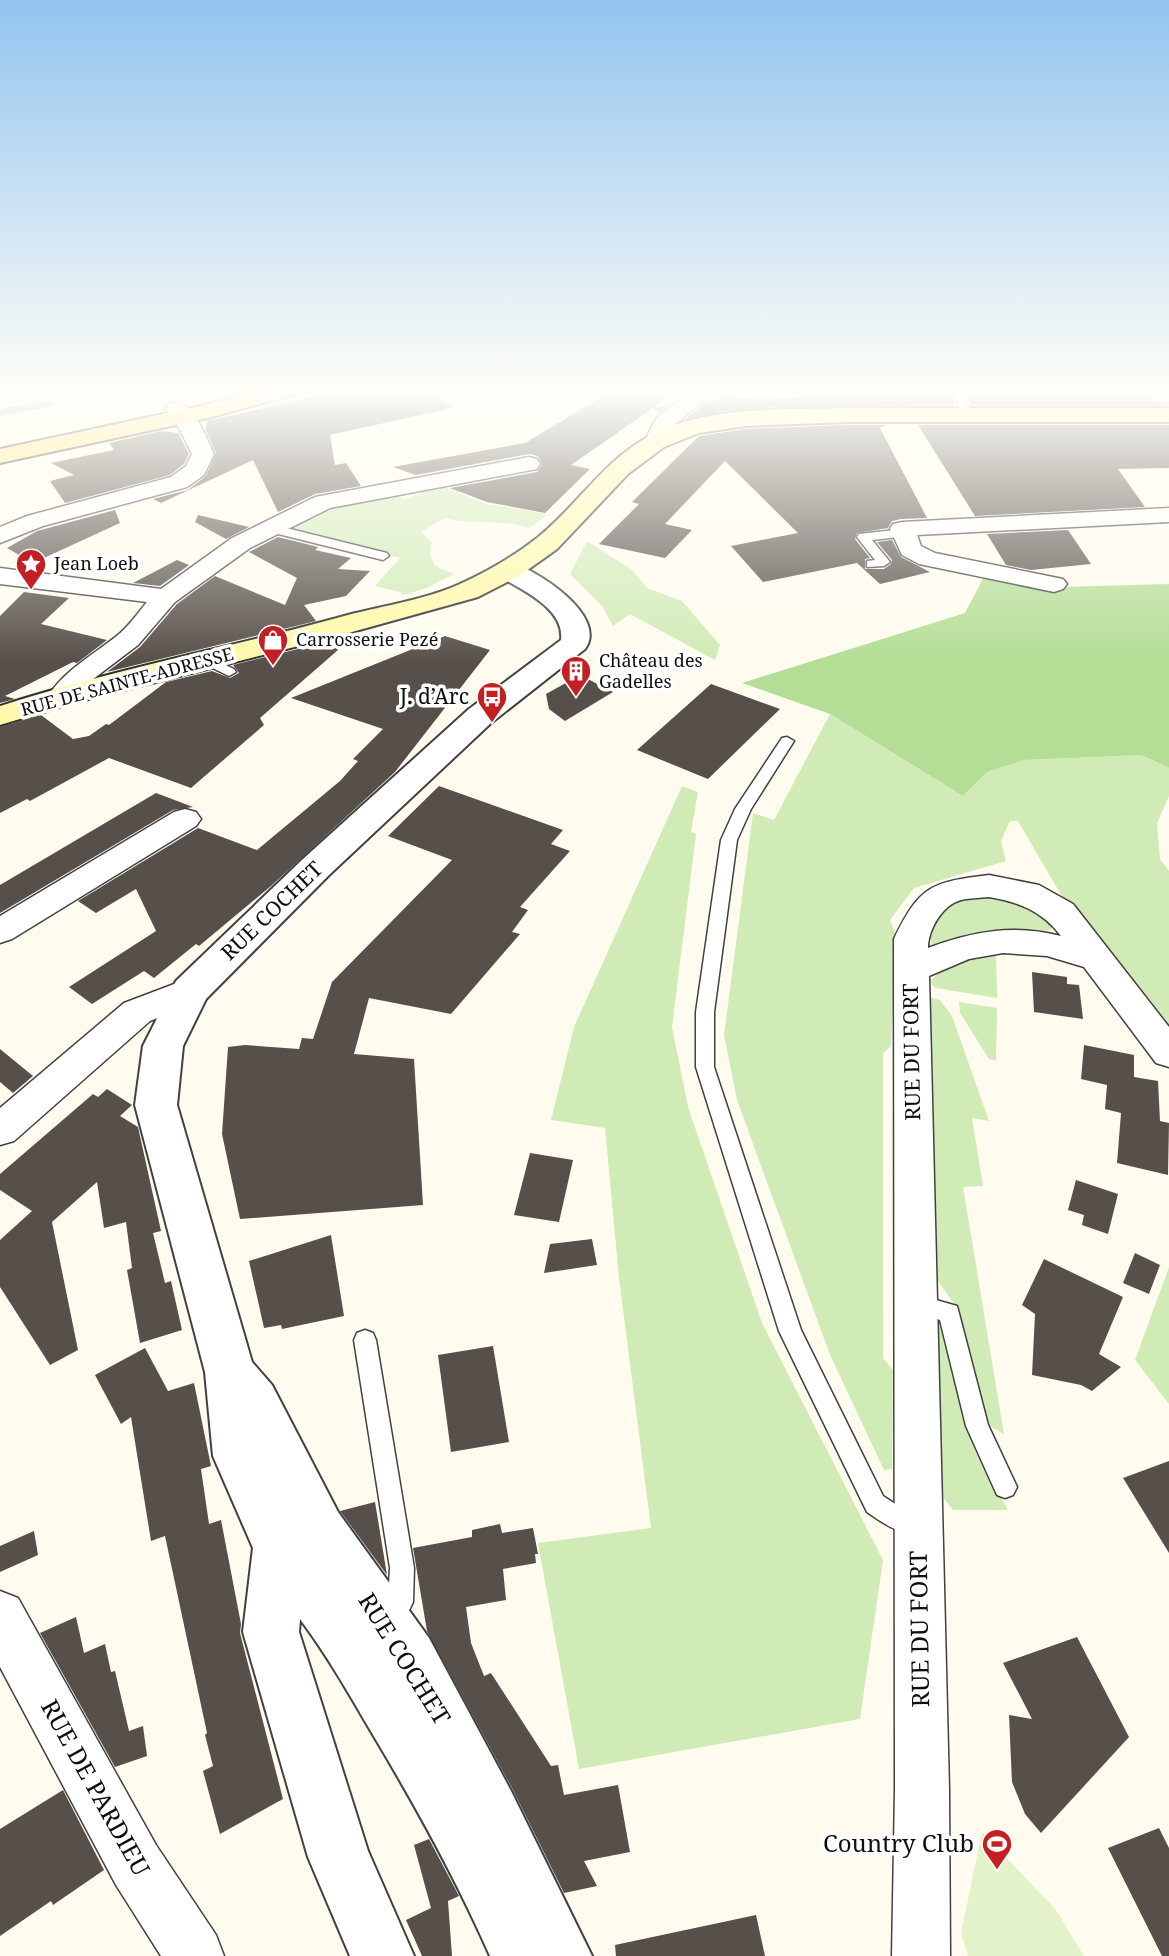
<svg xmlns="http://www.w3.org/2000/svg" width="1169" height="1956" font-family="'Noto Serif',serif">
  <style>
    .green { fill: #d1ebb7 }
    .forest { fill: #b4dd95 }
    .pitch { fill: #e3f2c9 }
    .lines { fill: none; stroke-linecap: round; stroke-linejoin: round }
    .stream { stroke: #3590d3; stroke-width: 6 }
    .building { fill: #574f4a }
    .service-casing { stroke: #414141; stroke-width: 3 }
    .minor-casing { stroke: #414141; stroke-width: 3 }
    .tertiary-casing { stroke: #414141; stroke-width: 4 }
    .secondary-casing { stroke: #303030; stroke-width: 4 }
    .primary-casing { stroke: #1f1f1f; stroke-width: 4 }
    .service { fill: #fff; fill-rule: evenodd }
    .minor { fill: #fff; fill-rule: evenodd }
    .tertiary { fill: #fff; fill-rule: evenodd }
    .secondary { fill: #fff8aa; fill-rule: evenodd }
    .primary { fill: #fedc60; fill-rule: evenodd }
    .labels { text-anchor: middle; stroke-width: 7; stroke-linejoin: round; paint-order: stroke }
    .far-poi-label { font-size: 18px; fill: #0e0e0e; stroke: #fff; text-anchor: start }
    .far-street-label { font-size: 18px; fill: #0e0e0e; stroke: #fff }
    .poi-label { font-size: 21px; fill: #0e0e0e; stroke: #fff; text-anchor: end }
    .street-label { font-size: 21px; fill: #0e0e0e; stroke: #fff }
    .near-street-label { font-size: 24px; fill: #0e0e0e; stroke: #fff }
    .near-poi-label { font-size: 24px; fill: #0e0e0e; stroke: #fff; text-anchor: end }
  </style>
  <rect width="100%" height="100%" fill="#fffcef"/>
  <path class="green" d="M58,394L65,405L0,418V402Z
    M438,485L486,504L548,514L530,528C501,519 473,525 444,518L421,532L432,542L430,554L435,566L454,574L427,588L403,595L400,592L375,586L400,558L294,532V523L336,504L394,494L404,499L427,491L425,488Z
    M587,541L632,570L647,588L682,601L720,645L715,660L630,614L613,626L602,606L570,574Z
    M830,714L963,796L987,772L1025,760L1141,755L1169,768V796L1157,823L1160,859L1169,871V1028L1121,965L1060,893L1018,821H1010L1001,841L1006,861L914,888L890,920L896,935L891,1046L883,1054V1358L893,1370L892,1469L884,1470L830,1355L737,1100L724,1035L753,813L774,820Z
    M682,786L698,792L691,832L696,834L672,1027L688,1107L762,1323L883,1560L860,1719L579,1769L538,1543L651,1528L619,1278L605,1128L551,1120L574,1027Z
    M982,894L1025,901L1055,922L1053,928L1046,932H984L932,948L929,923L950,902Z
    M996,950L997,998L936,988L932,985L931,981L945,965Z
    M928,997L940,1000L952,1016L989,1121L972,1118L983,1186L963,1187L1004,1434L988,1425L958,1309L932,1273Z
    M959,1002L997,1008L996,1061L989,1059L960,1013Z
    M1169,1267V1404L1135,1360Z
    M936,1318L942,1322L975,1450L1008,1510H953L942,1496L935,1445Z"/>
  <path class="forest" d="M986,573L1059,587L1169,584V768L1141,755L1025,760L987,772L963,796L830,714L742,683L965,613Z"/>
  <path class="pitch" d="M982,1832L1056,1910L1084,1956H968L961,1933Z"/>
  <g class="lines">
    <path class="stream" d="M0,412L49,404"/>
  </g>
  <path class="building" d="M347,389H429L452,408L330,435L335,465L346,463L361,486L315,494L278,512L253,460L161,503L153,499L188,490L206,476L216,453L206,430L207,421Z
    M615,389H641L668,397L653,408L667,406L660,412L653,408L571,465L590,469L545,513L487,502L450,488L537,472L542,465L538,456L529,454L416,475L393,467L525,443Z
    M841,389H948L955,405L771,407L717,412L686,419L707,402L715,401L730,391L736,399L807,397L816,395L815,391Z
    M963,389H1145L1156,402H1169V405H971Z
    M848,425H886L880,428L927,518L901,519L892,521L888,528L857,533L855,539L870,558L865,559V569H884L891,564L892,560L877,542L892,540L901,557L930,572L880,584L857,563L763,582L731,546L798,533L725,461L665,524L692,530L665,558L599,544L639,504L632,502L699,436L746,429Z
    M918,425H1169V468L1118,469L1145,507L975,516Z
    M161,431L178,433L189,454L184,464L170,475L65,503L50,481L74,475L51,463L114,450L109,443Z
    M115,510L120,523L33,563L7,548L37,531Z
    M198,515L249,527L226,539L195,522Z
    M1068,530L1091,564L1031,570L1006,565L987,534Z
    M278,537L318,547L315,550L351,558L338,569L370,571L346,596L304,605L316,621L107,672L140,647L177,604L215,576L285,605L297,578L249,552Z
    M177,560L189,565L160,586L133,583Z
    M24,592L69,598L41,624L107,640L77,663L73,662L5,696L15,699L0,703V616Z
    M445,636L490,650L395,772L271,886L199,946L196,944L154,978L144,971L92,1004L69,987L156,931L136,889L96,913L78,901L198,828L257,850L340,781L358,761L353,759L383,729L291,698Z
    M331,641L338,650L260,718L264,725L191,788L109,758L30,801L27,799L0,813V727L41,715L73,739L89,736L106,724L109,725L166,682L212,671L230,678L239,673L233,665Z
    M580,675L613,692L565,721L549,709L546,694Z
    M711,684L780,709L708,779L637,750Z
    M439,786L563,830L551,844L570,851L520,907L528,910L512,932L520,934L451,1014L369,998L354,1054L414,1059L423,1205L240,1219L222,1134L228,1047L245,1045L299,1049L302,1038L313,1039L332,982L452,860L388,836Z
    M156,793L193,807L173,810L0,913V885Z
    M1032,972L1067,977V984L1079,985L1083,1019L1034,1012Z
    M1084,1045L1134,1055V1077L1158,1081L1160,1121L1169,1123L1168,1175L1117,1163L1121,1113L1105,1109L1107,1085L1081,1079Z
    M0,1049L33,1076L13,1093L0,1082Z
    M107,1089L132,1105L120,1116L138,1127L161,1231L153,1233L165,1283L171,1281L182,1330L140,1343L127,1270L132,1268L126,1222L104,1228L97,1182L52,1222L78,1350L50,1365L0,1287V1240L32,1211L0,1190V1174L93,1094L98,1097Z
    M530,1153L573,1160L559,1222L514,1215Z
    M1076,1180L1118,1194L1108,1234L1082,1225L1084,1215L1068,1210Z
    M331,1235L344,1316L282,1329L281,1325L264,1328L249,1261Z
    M592,1239L597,1265L544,1273L550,1244Z
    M1135,1253L1160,1265L1149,1294L1123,1283Z
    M1044,1259L1123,1297L1099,1354L1121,1367L1092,1391L1081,1385L1032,1375L1035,1314L1022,1305Z
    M493,1346L509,1442L451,1452L438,1355Z
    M145,1348L168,1391L194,1383L211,1466L201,1469L209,1524L221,1520L241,1624L240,1633L283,1799L220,1834L203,1771L213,1766L205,1735L207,1733L165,1536L151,1541L131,1417L121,1424L95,1375Z
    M1169,1461V1553L1123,1478Z
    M375,1502L387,1575L340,1511Z
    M500,1524L502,1533L533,1528L538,1554H535L536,1563L503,1569L506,1600L466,1607L471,1643L484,1676L491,1673L551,1766L558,1765L564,1795L618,1785L630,1852L584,1861L597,1886L564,1893L513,1790L427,1631L413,1548L472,1537V1530Z
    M34,1531L38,1555L0,1572V1546Z
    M76,1617L84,1653L105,1644L111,1672L115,1671L129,1731L143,1726L147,1756L115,1767L40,1633Z
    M1077,1637L1129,1737L1041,1833L1025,1814L1012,1782L1009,1715L1032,1719L1003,1663Z
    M63,1790L104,1870L53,1905L51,1901L0,1936V1829Z
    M1159,1828L1169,1848V1956H1162L1108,1848Z
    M429,1839L459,1896L448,1901L452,1956H422L406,1920L431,1908L414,1845Z
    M756,1915L765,1956H616L615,1945Z"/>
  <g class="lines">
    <g class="service-casing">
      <path id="service" d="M950,389H960L973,415L972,417H964Z
        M270,524L387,553L389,556L383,560L266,531L264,528Z
        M904,529L908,530V536L872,540L890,562L884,566L867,567V561L875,560L857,537L859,534Z
        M207,656L234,669L236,672L229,676L202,663V657Z
        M787,737L794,741L751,809L737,840L714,1012V1067L801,1330L883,1496L903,1509L924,1513L927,1521L924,1529C901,1538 885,1524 867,1512L779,1331L696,1067V1012L721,840L735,809L782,738Z
        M915,1294L957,1306L988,1425L1017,1487L1013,1495L1005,1498L997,1495L966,1426L940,1320L907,1310L904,1303L907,1296Z
        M365,1330L373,1333L376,1340L414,1568L413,1602L401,1627L392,1631L383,1627L379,1618L388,1600L390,1568L354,1340L357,1333Z"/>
    </g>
    <g class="minor-casing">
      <path id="minor" d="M695,389H719L674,425L663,447H647L644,442L657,417Z
        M176,402C195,406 206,437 214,454L204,475L187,487L43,526L0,543V527L27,516L171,477L186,466L192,454L179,428L165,408L169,404Z
        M529,457L537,459L540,464L537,469L330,508L250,548L175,602L138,645L88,683L72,702L62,704L52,702L48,696C66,669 93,655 118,635C129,626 138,613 147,602L0,584V568L161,589L232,538L315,497Z
        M1169,508V522L917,535L921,546L935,553L1063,579L1067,584L1063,589L1054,592L919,564L902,555L890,529L893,524L902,522Z
        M185,809L196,812L201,819L196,826L12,939L0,943V916L174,812Z
        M989,875L1039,885L1073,904L1169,1027V1067L1156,1063L1084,967L1047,956L1003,953L969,959L929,976L949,1789L950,1956H892L895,1789L894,939C920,885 932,882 989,875ZM989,897C1019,902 1042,911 1061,936C1014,924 973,931 928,948C928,930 942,905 961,900C970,898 980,898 989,897Z
        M190,978L202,982L208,991L202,1000L150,1021L14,1141L0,1145V1108L124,1003Z
        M0,1591L18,1598L156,1845L216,1935L224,1956H161L116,1885L0,1667Z"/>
    </g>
    <g class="tertiary-casing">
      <path id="tertiary" d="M509,562C536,569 609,616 585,649L491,723L329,875L206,999L183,1046L177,1105L252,1362L272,1385L338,1512L429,1638L511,1791L592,1956H490C456,1879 415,1805 372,1733C349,1694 327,1655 300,1619L299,1632L368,1851L414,1956H350L308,1857L243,1632L253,1548L213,1456L205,1372L135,1105L143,1046L176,981L303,859L469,709L561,640C565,608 521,590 499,576L495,570L499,564Z"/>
    </g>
    <g class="secondary-casing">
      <path id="secondary" d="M848,408H1169V422H848L746,426L699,433L664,447L628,474L557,549L519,576L478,597L334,637L73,703L0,725V706C114,669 233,647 348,615C383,606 427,599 460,584C487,572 514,556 537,538C576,507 602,463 646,438C701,405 786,410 848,408Z"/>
    </g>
    <g class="primary-casing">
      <path id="primary" d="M261,389H299L296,394L208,418L0,463V449L205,405Z"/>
    </g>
    <use href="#service" class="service"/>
    <use href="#minor" class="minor"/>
    <use href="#tertiary" class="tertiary"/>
    <use href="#secondary" class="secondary"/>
    <use href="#primary" class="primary"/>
  </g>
  <linearGradient id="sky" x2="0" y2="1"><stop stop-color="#92c4ef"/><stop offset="0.59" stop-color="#fffef8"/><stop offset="1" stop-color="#fffef8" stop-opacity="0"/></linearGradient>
  <rect width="1169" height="663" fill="url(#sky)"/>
  <defs>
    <g id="sight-pin" transform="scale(1.575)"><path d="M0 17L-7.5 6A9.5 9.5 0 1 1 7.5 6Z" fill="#c42023" stroke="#fff"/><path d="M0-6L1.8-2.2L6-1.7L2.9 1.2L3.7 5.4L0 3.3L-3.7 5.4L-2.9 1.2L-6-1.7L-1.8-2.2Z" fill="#fff"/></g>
    <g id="shop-pin" transform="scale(1.575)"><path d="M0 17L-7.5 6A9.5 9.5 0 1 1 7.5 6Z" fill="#c42023" stroke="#fff"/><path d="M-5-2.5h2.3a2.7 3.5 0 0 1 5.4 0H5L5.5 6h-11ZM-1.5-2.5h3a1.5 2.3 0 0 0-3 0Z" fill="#fff"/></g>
    <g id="building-pin" transform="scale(1.575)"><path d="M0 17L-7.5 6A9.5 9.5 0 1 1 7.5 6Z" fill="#c42023" stroke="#fff"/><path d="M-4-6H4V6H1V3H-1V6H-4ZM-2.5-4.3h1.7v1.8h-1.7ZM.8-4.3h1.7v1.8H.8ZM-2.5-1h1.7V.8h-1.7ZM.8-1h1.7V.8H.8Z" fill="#fff"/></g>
    <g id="bus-pin" transform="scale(1.575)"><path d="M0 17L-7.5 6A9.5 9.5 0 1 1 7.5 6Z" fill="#c42023" stroke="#fff"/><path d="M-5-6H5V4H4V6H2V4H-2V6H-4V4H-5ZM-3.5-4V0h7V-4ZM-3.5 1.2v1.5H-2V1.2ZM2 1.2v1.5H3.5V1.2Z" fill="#fff"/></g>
    <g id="stadium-pin" transform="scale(1.575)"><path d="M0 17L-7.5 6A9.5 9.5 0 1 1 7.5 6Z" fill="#c42023" stroke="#fff"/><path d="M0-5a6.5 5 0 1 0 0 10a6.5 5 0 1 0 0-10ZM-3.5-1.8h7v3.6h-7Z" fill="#fff"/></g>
  </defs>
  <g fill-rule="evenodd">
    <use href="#sight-pin" x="31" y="564"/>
    <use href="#shop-pin" x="273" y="640"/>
    <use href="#building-pin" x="576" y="671"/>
    <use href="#bus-pin" x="492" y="697"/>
    <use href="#stadium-pin" x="997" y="1844"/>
  </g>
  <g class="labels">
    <g class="far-poi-label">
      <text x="54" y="570">Jean Loeb</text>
      <text x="296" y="646">Carrosserie Pezé</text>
      <text x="599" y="667">Château des<tspan x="599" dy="21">Gadelles</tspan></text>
    </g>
    <g class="far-street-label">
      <text transform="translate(127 682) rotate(-15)" y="6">RUE DE SAINTE-ADRESSE</text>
    </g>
    <g class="poi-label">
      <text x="469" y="704">J. d’Arc</text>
    </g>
    <g class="street-label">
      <text transform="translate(272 911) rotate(-44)" y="7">RUE COCHET</text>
      <text transform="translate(912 1052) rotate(-91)" y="7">RUE DU FORT</text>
    </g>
    <g class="near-street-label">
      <text transform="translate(920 1629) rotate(-91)" y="8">RUE DU FORT</text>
      <text transform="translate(404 1659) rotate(58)" y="8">RUE COCHET</text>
      <text transform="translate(95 1788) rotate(61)" y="8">RUE DE PARDIEU</text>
    </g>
    <g class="near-poi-label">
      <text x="974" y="1852">Country Club</text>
    </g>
  </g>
</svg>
